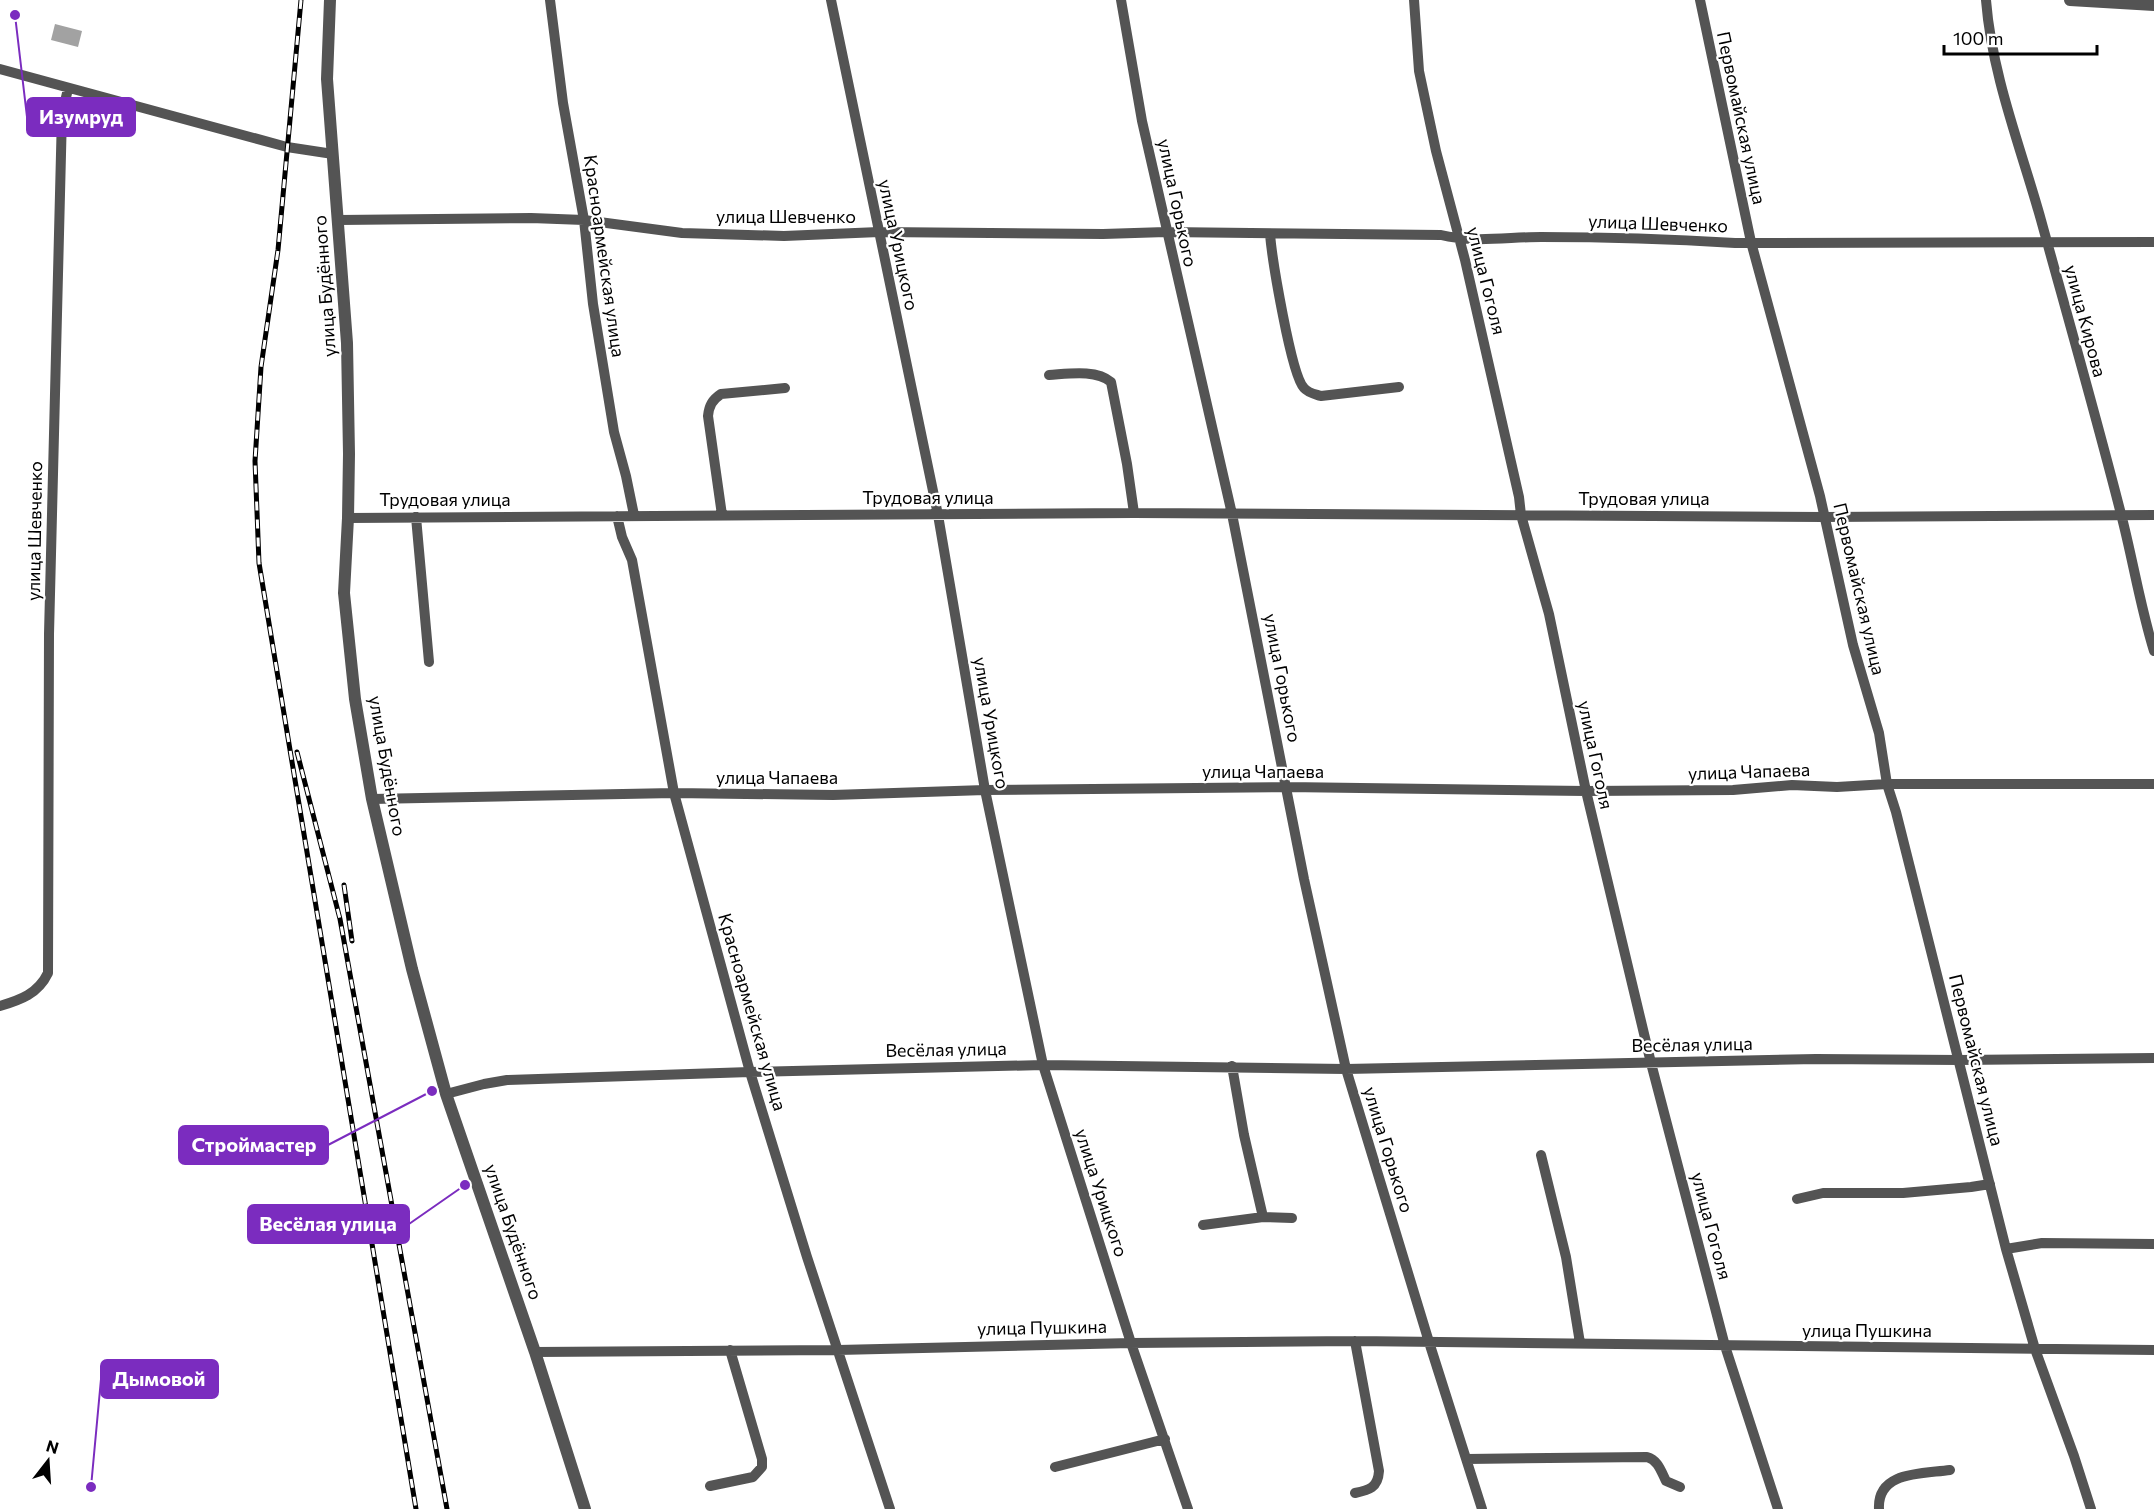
<svg xmlns="http://www.w3.org/2000/svg" width="2154" height="1509" font-family="Commissioner,sans-serif">
  <style>
    .water { fill: #a2a2a2 }
    .lines { fill: none; stroke-linecap: round; stroke-linejoin: round }
    .minor { stroke: #545454; stroke-width: 10 }
    .tertiary { stroke: #545454; stroke-width: 12 }
    .rail-casing { stroke: #000; stroke-width: 5 }
    .rail { stroke: #fff; stroke-width: 3; stroke-dasharray: 9; stroke-linecap: butt }
    .labels { text-anchor: middle; stroke-width: 4.5; stroke-linejoin: round; paint-order: stroke }
    .street-label { font-size: 18px; fill: #000; stroke: #fff }
    .leader { fill: none; stroke: #7b2cbf; stroke-width: 2 }
    .callout-dot { fill: #7b2cbf; stroke: #fff; stroke-width: 2 }
    .callout { fill: #7b2cbf; stroke: #7b2cbf; stroke-width: 2 }
    .callout-label { font-size: 20px; text-anchor: middle; font-weight: bold; fill: #fff }
  </style>
  <rect width="100%" height="100%" fill="#fff"/>
  <path class="water" d="M55,24L82,31L78,47L51,40Z"/>
  <g class="lines">
    <path class="minor" d="M550,0L563,103L584,220L593,304L614,432L626,476L634,515
      M831,0L938,515L985,790L1043,1065L1131,1343L1188,1509
      M1121,0L1142,121L1232,514L1304,879L1346,1069L1429,1342L1482,1509
      M1414,0L1419,71L1436,151L1465,260L1519,497L1521,515L1549,614L1586,791L1651,1063L1725,1346L1778,1509
      M1700,0L1751,242L1820,496L1853,645L1879,733L1887,784L1896,812L2006,1249L2035,1349L2074,1456L2091,1509
      M1986,0C1992,76 2021,148 2041,220C2068,318 2096,416 2121,514C2133,560 2140,606 2154,651
      M0,69L287,147L333,154
      M339,220L531,218L584,220L682,233L784,236L879,232L1103,234L1166,232L1441,235C1473,243 1508,237 1541,237C1606,237 1671,239 1735,243L2154,242
      M1270,234C1272,258 1291,375 1304,388C1308,393 1315,394 1321,396L1399,387
      M1049,375C1067,374 1096,369 1111,382L1127,464L1134,513
      M722,515L708,416C709,406 712,400 721,394L785,388
      M617,516L622,537L632,560L674,793L750,1072L807,1257L890,1509
      M416,517L429,662
      M348,518L1134,513L1824,517L2154,515
      M372,799L674,793L833,795L985,790L1287,787L1586,791L1733,790L1792,785L1837,787L1887,784H2154
      M0,1006C20,1000 38,994 48,973L49,634L62,114L68,89
      M1232,1066L1244,1135L1263,1217
      M446,1094L484,1084L507,1080L750,1072L1043,1065L1346,1069L1816,1059L1960,1060L2154,1058
      M1541,1155L1566,1257L1580,1343
      M1797,1199L1823,1193H1903L1971,1187L1990,1184
      M1203,1225L1263,1217L1292,1218
      M2006,1249L2042,1243L2154,1244
      M1355,1341L1379,1471C1378,1488 1369,1490 1355,1493
      M535,1352L838,1350L1131,1343L1355,1341L2154,1350
      M1467,1459L1647,1457C1658,1460 1661,1471 1666,1481L1680,1487
      M1055,1467L1165,1439
      M710,1486L753,1477L762,1467V1459L730,1350
      M1879,1509C1877,1471 1922,1474 1950,1470"/>
    <path class="tertiary" d="M330,0L327,79L347,343L349,454L348,518L344,593L355,699L372,799L412,969L446,1094L535,1352L585,1509
      M2070,0L2154,5"/>
    <g class="rail-casing">
      <path id="rail" d="M301,0L278,250L261,367L255,461L259,563L416,1509
        M297,752L340,919L447,1509
        M344,885L352,941"/>
    </g>
    <use href="#rail" class="rail"/>
  </g>
  <g class="labels">
    <g class="street-label">
      <text transform="translate(1741 118) rotate(78)" y="6">Первомайская улица</text>
      <text transform="translate(1177 203) rotate(78)" y="6">улица Горького</text>
      <text x="786" y="223">улица Шевченко</text>
      <text transform="translate(1658 224) rotate(2)" y="6">улица Шевченко</text>
      <text transform="translate(898 245) rotate(78)" y="6">улица Урицкого</text>
      <text transform="translate(604 256) rotate(82)" y="6">Красноармейская улица</text>
      <text transform="translate(1486 281) rotate(76)" y="6">улица Гоголя</text>
      <text transform="translate(325 286) rotate(-94)" y="6">улица Будённого</text>
      <text transform="translate(2085 321) rotate(75)" y="6">улица Кирова</text>
      <text x="928" y="504">Трудовая улица</text>
      <text x="1644" y="505">Трудовая улица</text>
      <text x="445" y="506">Трудовая улица</text>
      <text transform="translate(35 531) rotate(-89)" y="6">улица Шевченко</text>
      <text transform="translate(1859 589) rotate(77)" y="6">Первомайская улица</text>
      <text transform="translate(1282 678) rotate(79)" y="6">улица Горького</text>
      <text transform="translate(991 723) rotate(80)" y="6">улица Урицкого</text>
      <text transform="translate(1595 755) rotate(78)" y="6">улица Гоголя</text>
      <text transform="translate(387 766) rotate(80)" y="6">улица Будённого</text>
      <text x="1263" y="778">улица Чапаева</text>
      <text transform="translate(1749 772) rotate(-2)" y="6">улица Чапаева</text>
      <text x="777" y="784">улица Чапаева</text>
      <text transform="translate(752 1012) rotate(74)" y="6">Красноармейская улица</text>
      <text transform="translate(1692 1045) rotate(-1)" y="6">Весёлая улица</text>
      <text transform="translate(946 1050) rotate(-1)" y="6">Весёлая улица</text>
      <text transform="translate(1976 1060) rotate(76)" y="6">Первомайская улица</text>
      <text transform="translate(1388 1150) rotate(73)" y="6">улица Горького</text>
      <text transform="translate(1101 1193) rotate(72)" y="6">улица Урицкого</text>
      <text transform="translate(1711 1226) rotate(75)" y="6">улица Гоголя</text>
      <text transform="translate(513 1232) rotate(71)" y="6">улица Будённого</text>
      <text transform="translate(1042 1328) rotate(-1)" y="6">улица Пушкина</text>
      <text x="1867" y="1337">улица Пушкина</text>
    </g>
  </g>
  <path class="leader" d="M15 15L27 117M432 1091L328 1145M465 1185L409 1224M91 1487L101 1379"/>
  <g class="callout-dot">
    <circle cx="15" cy="15" r="6"/>
    <circle cx="432" cy="1091" r="6"/>
    <circle cx="465" cy="1185" r="6"/>
    <circle cx="91" cy="1487" r="6"/>
  </g>
  <g class="callout">
    <rect x="27" y="98" width="108" height="38" rx="6"/>
    <rect x="179" y="1126" width="149" height="38" rx="6"/>
    <rect x="248" y="1205" width="161" height="38" rx="6"/>
    <rect x="101" y="1360" width="117" height="38" rx="6"/>
  </g>
  <g class="callout-label">
    <text x="81" y="124">Изумруд</text>
    <text x="254" y="1152">Строймастер</text>
    <text x="328" y="1231">Весёлая улица</text>
    <text x="159" y="1386">Дымовой</text>
  </g>
  <g transform="translate(48 1461) rotate(17)" stroke="#ffffff" stroke-width="4.5" paint-order="stroke">
  <path d="M0-4.5L10 22L0 15L-10 22Z" fill="#000000"/>
  <text y="-9" font-size="16" font-weight="bold" text-anchor="middle" fill="#000000">N</text>
  </g>
  <path d="M1944 45v9h153v-9" fill="none" stroke="#000000" stroke-width="3"/>
  <text x="1953" y="45" font-size="18" fill="#000000" stroke="#ffffff" stroke-width="4.5" paint-order="stroke">100 m</text>
</svg>
